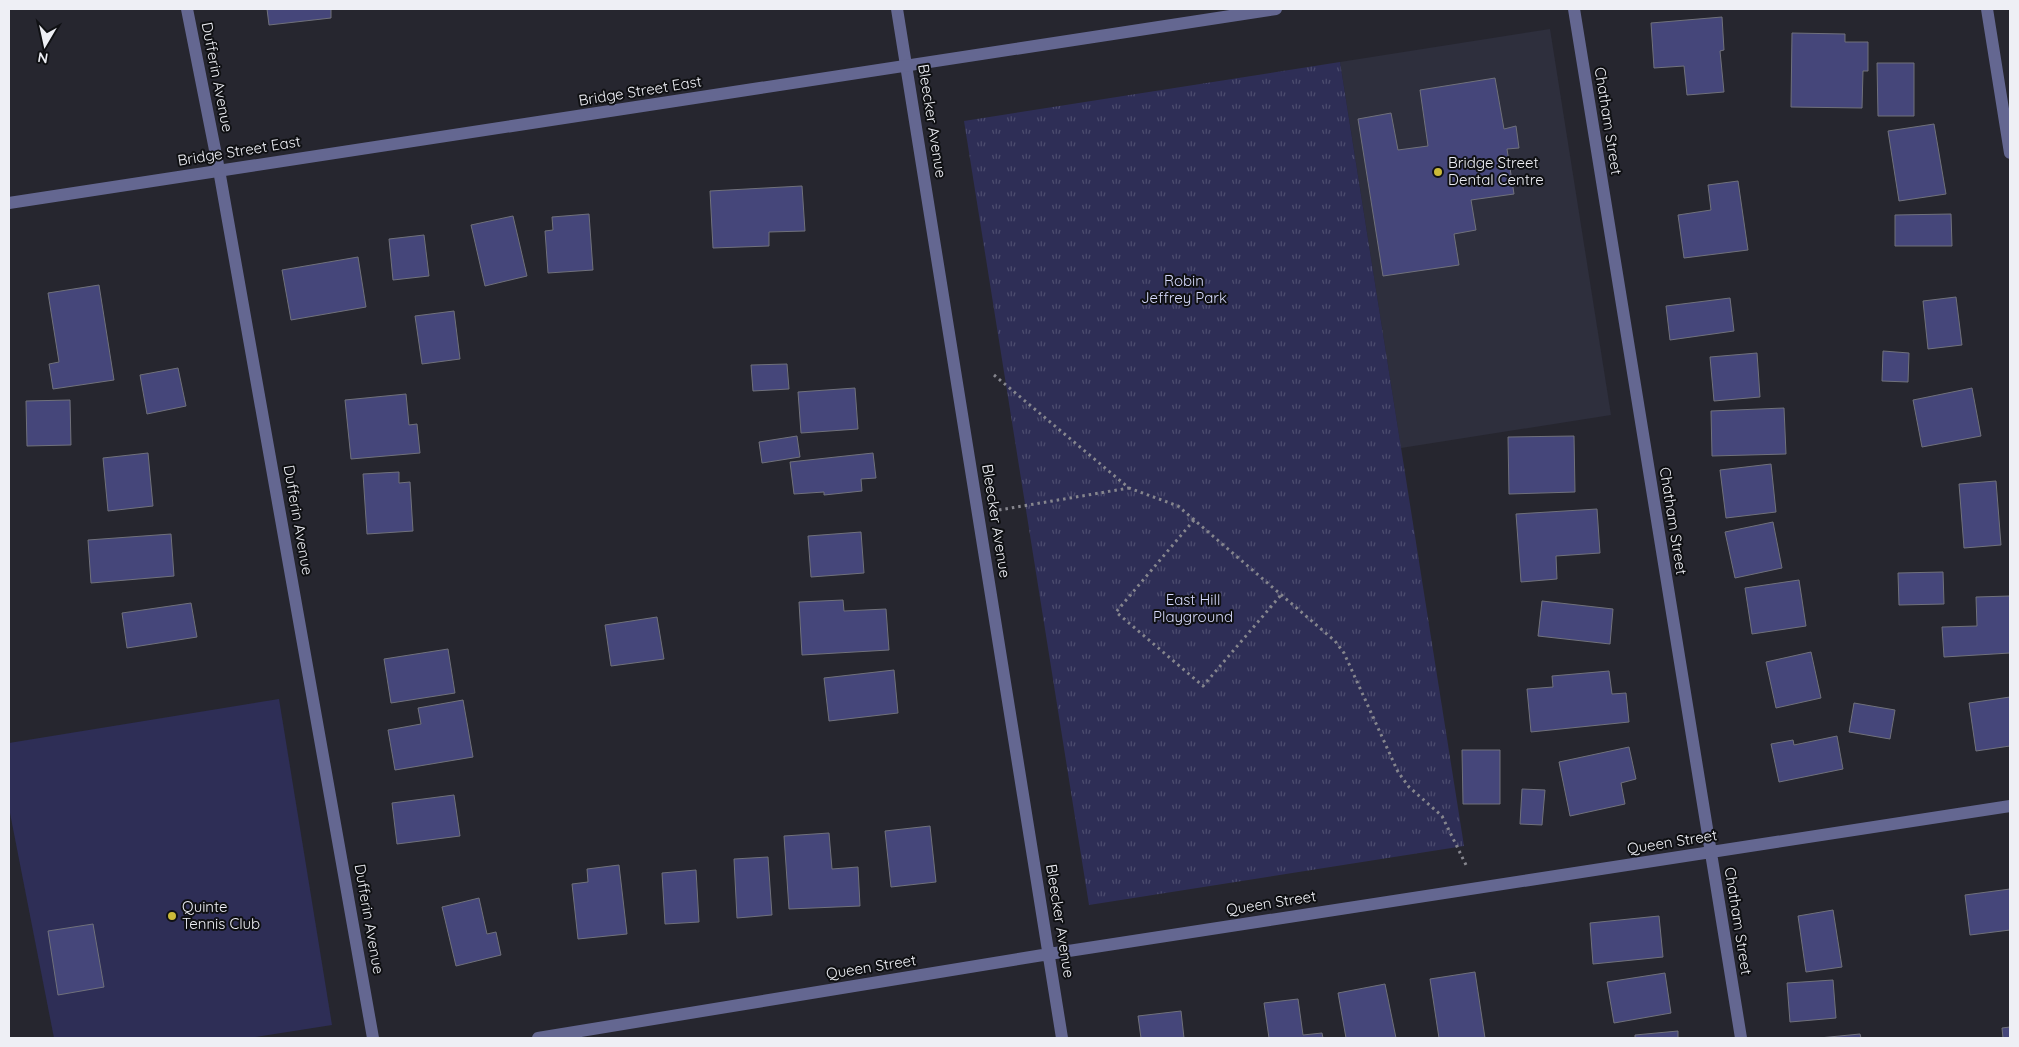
<svg xmlns="http://www.w3.org/2000/svg" width="2019" height="1047" font-family="Quicksand,sans-serif">
  <style>
    .built { fill: #2e2f3d }
    .park { fill: url(#park-tufts) }
    .garden { fill: #2e2e56 }
    .building { fill: #45467a; stroke: #70717b }
    .lines { fill: none; stroke-linecap: round; stroke-linejoin: round }
    .path { stroke: #86868e; stroke-width: 3; stroke-dasharray: 2.5 4; stroke-linecap: butt }
    .minor { stroke: #646791; stroke-width: 12 }
    .tertiary { stroke: #646791; stroke-width: 12 }
    .poi-dot { fill: #cbba39; stroke: #0f1013; stroke-width: 2 }
    .labels { text-anchor: middle; stroke-width: 4; stroke-linejoin: round; paint-order: stroke }
    .street-label { font-size: 15px; fill: #eeeff5; stroke: #0f1013 }
    .poi-label { font-size: 15px; fill: #eeeff5; stroke: #0f1013; text-anchor: start }
    .park-label { font-size: 15px; fill: #d8dbfd; stroke: #0f1013 }
  </style>
  <defs>
    <pattern id="park-tufts" width="24" height="20" patternUnits="userSpaceOnUse" patternTransform="scale(1.25)"><rect width="24" height="20" fill="#2e2e56"/><path d="M3 7l-1-3M5 7V3M7 7l1-3M15 17l-1-3M17 17v-4M19 17l1-3" fill="none" stroke="#4d4d6f"/></pattern>
  </defs>
  <rect width="100%" height="100%" fill="#26262f"/>
  <path class="built" d="M1550,29L1611,415L1401,448L1340,62Z"/>
  <path class="park" d="M1340,62L1464,846L1089,905L964,121Z"/>
  <path class="garden" d="M279,699L332,1025L250,1038H54L9,808V743Z"/>
  <path class="building" d="M267,9H331V18L269,25Z
    M1722,17L1724,50L1720,51L1724,92L1687,95L1684,66L1654,68L1651,23Z
    M1792,33L1845,34V42H1868V71H1863L1862,108L1791,107Z
    M1877,63H1914V116H1878Z
    M1495,78L1504,129L1516,126L1519,148L1507,149L1514,194L1471,200L1476,230L1454,234L1459,265L1383,276L1358,119L1391,113L1398,150L1428,146L1420,90Z
    M1934,124L1946,194L1899,201L1888,131Z
    M1738,181L1748,250L1684,258L1678,215L1711,210L1708,185Z
    M802,186L805,231L769,232V246L713,248L710,191Z
    M589,214L593,270L548,273L545,231L553,230L552,217Z
    M1951,214L1952,246H1895V215Z
    M513,216L527,276L485,286L471,225Z
    M424,235L429,276L393,280L389,239Z
    M358,257L366,307L291,320L282,270Z
    M99,285L114,380L53,389L49,364L59,362L48,293Z
    M1956,297L1962,345L1928,349L1923,301Z
    M1730,298L1734,331L1670,340L1666,306Z
    M454,311L460,359L422,364L415,316Z
    M1883,351L1909,353L1908,382L1882,381Z
    M1757,353L1760,397L1714,401L1710,357Z
    M787,364L789,389L753,391L751,365Z
    M178,368L186,406L147,414L140,375Z
    M855,388L858,429L801,433L798,392Z
    M1972,388L1981,436L1922,447L1913,400Z
    M406,394L409,425L417,424L420,453L351,459L345,400Z
    M70,400L71,445L27,446L26,401Z
    M1784,408L1786,454L1712,456L1711,411Z
    M797,436L800,457L762,463L759,442Z
    M1574,436L1575,492L1509,494L1508,437Z
    M148,453L153,506L108,511L103,458Z
    M873,453L876,478L861,479L862,491L824,495V492L794,494L790,462Z
    M1771,464L1776,512L1726,518L1720,470Z
    M399,472V483L410,482L413,531L367,534L363,474Z
    M1996,481L2001,545L1964,548L1959,484Z
    M1597,509L1600,553L1556,556L1557,579L1521,582L1516,514Z
    M1773,522L1782,568L1735,578L1725,532Z
    M861,532L864,573L811,577L808,536Z
    M171,534L174,576L91,583L88,540Z
    M1943,572L1944,604L1899,605L1898,573Z
    M1799,580L1806,626L1752,634L1745,588Z
    M2010,596V653L1944,657L1942,627L1977,626L1976,597Z
    M843,600L844,611L886,609L889,650L802,655L799,602Z
    M1542,601L1613,609L1610,644L1538,636Z
    M191,603L197,637L127,648L122,613Z
    M657,617L664,659L611,666L605,625Z
    M448,649L455,693L391,703L384,659Z
    M1811,652L1821,698L1776,708L1766,662Z
    M894,670L898,713L829,721L824,678Z
    M1609,671L1612,694L1626,693L1629,722L1531,732L1527,689L1553,687L1552,676Z
    M2010,697V746L1976,751L1969,703Z
    M463,700L473,757L395,770L388,730L421,724L418,708Z
    M1854,703L1895,710L1890,739L1849,732Z
    M1837,736L1843,769L1779,782L1771,744L1793,740L1794,745Z
    M1629,747L1636,779L1621,783L1625,804L1570,816L1559,762Z
    M1462,750H1500V804H1463Z
    M1522,789L1545,790L1542,825L1520,824Z
    M454,795L460,836L397,844L392,803Z
    M930,826L936,882L891,887L885,831Z
    M829,833L832,869L858,867L860,906L789,909L784,836Z
    M768,857L772,915L737,918L734,859Z
    M619,865L627,934L578,939L572,884L588,882L587,869Z
    M696,870L699,922L665,924L662,873Z
    M2010,889V930L1970,935L1965,895Z
    M479,898L487,934L496,932L501,955L456,966L442,907Z
    M1833,910L1842,967L1806,972L1798,916Z
    M1659,916L1663,957L1593,964L1590,923Z
    M93,924L104,987L58,995L48,931Z
    M1475,972L1485,1038H1439L1430,979Z
    M1665,973L1671,1013L1614,1023L1607,982Z
    M1833,980L1836,1018L1790,1022L1787,983Z
    M1385,984L1396,1038H1346L1338,993Z
    M1298,999L1303,1035L1322,1033L1323,1038H1269L1264,1003Z
    M1181,1011L1184,1038H1141L1138,1016Z
    M2010,1027V1038H2003L2002,1028Z
    M1678,1031V1038H1635V1035Z
    M1860,1034L1861,1038H1819Z"/>
  <g class="lines">
    <path class="path" d="M994,375L1129,488L1178,506L1335,641L1344,653L1398,772L1409,787L1442,816L1467,867
      M999,510L1129,488
      M1194,520L1116,612L1203,686L1281,595"/>
    <path class="minor" d="M187,9L219,170L373,1038
      M897,9L1062,1038
      M1574,9L1741,1038
      M1987,9L2010,153
      M538,1038L1049,954L2010,806"/>
    <path class="tertiary" d="M9,203L1276,9"/>
  </g>
  <g class="poi-dot">
    <circle cx="1438" cy="172" r="5"/>
    <circle cx="172" cy="916" r="5"/>
  </g>
  <g class="labels">
    <g class="street-label">
      <text transform="translate(217 77) rotate(79)" y="5">Dufferin Avenue</text>
      <text transform="translate(640 91) rotate(-9)" y="5">Bridge Street East</text>
      <text transform="translate(932 121) rotate(81)" y="5">Bleecker Avenue</text>
      <text transform="translate(1608 121) rotate(81)" y="5">Chatham Street</text>
      <text transform="translate(239 151) rotate(-9)" y="5">Bridge Street East</text>
      <text transform="translate(298 520) rotate(80)" y="5">Dufferin Avenue</text>
      <text transform="translate(996 521) rotate(81)" y="5">Bleecker Avenue</text>
      <text transform="translate(1673 521) rotate(81)" y="5">Chatham Street</text>
      <text transform="translate(1672 842) rotate(-9)" y="5">Queen Street</text>
      <text transform="translate(1271 903) rotate(-9)" y="5">Queen Street</text>
      <text transform="translate(369 919) rotate(80)" y="5">Dufferin Avenue</text>
      <text transform="translate(1060 921) rotate(81)" y="5">Bleecker Avenue</text>
      <text transform="translate(1738 921) rotate(81)" y="5">Chatham Street</text>
      <text transform="translate(871 967) rotate(-9)" y="5">Queen Street</text>
    </g>
    <g class="poi-label">
      <text x="1448" y="168">Bridge Street<tspan x="1448" dy="17">Dental Centre</tspan></text>
      <text x="182" y="912">Quinte<tspan x="182" dy="17">Tennis Club</tspan></text>
    </g>
    <g class="park-label">
      <text x="1184" y="286">Robin<tspan x="1184" dy="17">Jeffrey Park</tspan></text>
      <text x="1193" y="605">East Hill<tspan x="1193" dy="17">Playground</tspan></text>
    </g>
  </g>
  <rect width="2019" height="1047" fill="none" stroke="#eeeff5" stroke-width="20"/>
  <g transform="translate(45 45) rotate(189)" stroke="#0f1013" stroke-width="4" paint-order="stroke">
  <path d="M0-4L9 19L0 12L-9 19Z" fill="#eeeff5"/>
  <text y="-8" font-size="14" font-weight="bold" text-anchor="middle" fill="#eeeff5">N</text>
  </g>
</svg>
